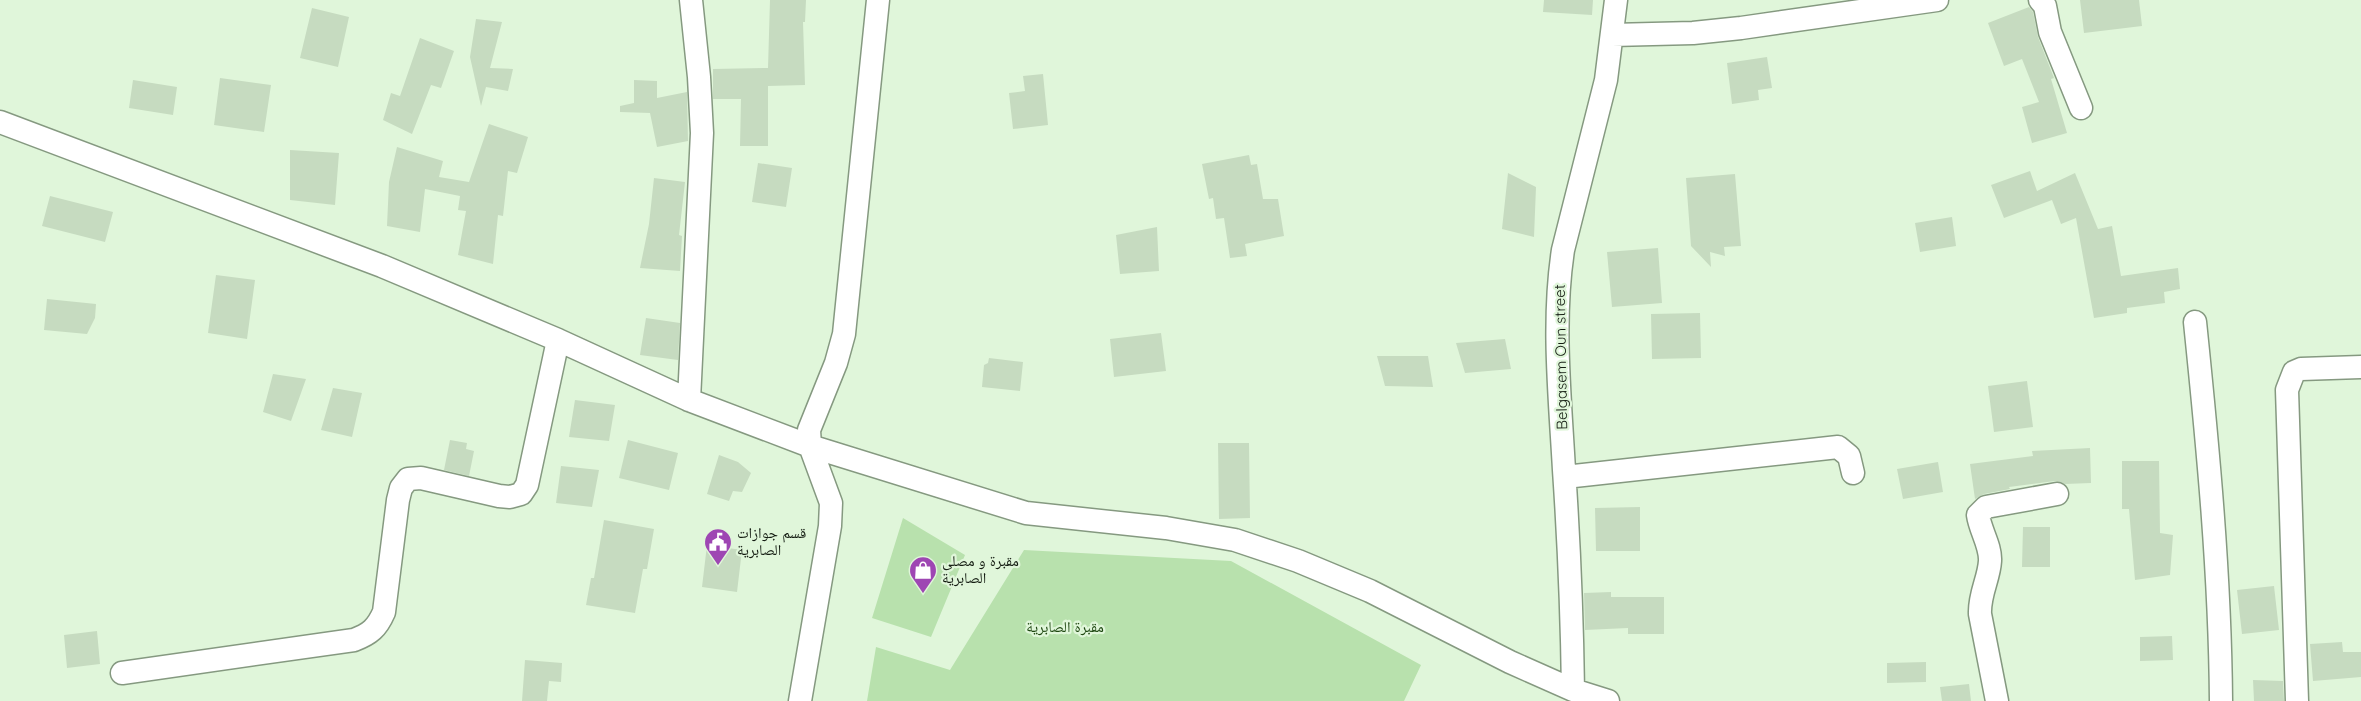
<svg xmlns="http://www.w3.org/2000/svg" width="2361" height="701" font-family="Quicksand,'Noto Naskh Arabic',sans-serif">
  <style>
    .green { fill: #b8e1ad }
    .building { fill: #c6dbc0 }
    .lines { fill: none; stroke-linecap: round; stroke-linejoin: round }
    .minor-casing { stroke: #859980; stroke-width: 25 }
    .minor { stroke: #fff; stroke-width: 22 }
    .labels { text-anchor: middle; stroke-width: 4.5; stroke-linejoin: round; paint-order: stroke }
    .street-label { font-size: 15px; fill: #141c12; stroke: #e0f6da }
    .poi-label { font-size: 15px; fill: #141c12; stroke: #e0f6da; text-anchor: start }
    .park-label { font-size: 15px; fill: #1e4711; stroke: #e0f6da }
  </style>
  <rect width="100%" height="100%" fill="#e0f6da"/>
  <path class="green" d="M903,518L965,555L931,637L872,618Z
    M1024,550L1231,561L1421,665L1404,701H867L876,647L950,670Z"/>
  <path class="building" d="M770,0H806L805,22H803L805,85L768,86V146H740L741,99H713V69L768,68Z
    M1544,0H1593L1592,15L1543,12Z
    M2080,0H2139L2142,26L2084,33Z
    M2029,7L2033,12L2038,37L2054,78L2051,79L2067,133L2032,143L2022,107L2039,102L2022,59L2004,66L1988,23Z
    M312,8L349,17L338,67L300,58Z
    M476,19L502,22L490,68L513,69L508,91L486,87L481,106L470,57Z
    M420,38L454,51L441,88L431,85L412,134L383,120L391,93L400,96Z
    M1767,57L1772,88L1758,90L1759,100L1732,104L1727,63Z
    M1043,74L1048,125L1013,129L1009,93L1025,91L1023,76Z
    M220,78L271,85L264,132L214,125Z
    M133,80L177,87L173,115L129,108Z
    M634,80L657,81V98L687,92L688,141L657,147L650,113L620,112V106L634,103Z
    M489,124L528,137L517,173L508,171L503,216L498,215L493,264L458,255L466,211L458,210L460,196L425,189L420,232L387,226L389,182L397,147L443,161L439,177L469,182Z
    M290,150L339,153L335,205L290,200Z
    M1249,155L1251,165L1257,164L1263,199H1278L1284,236L1245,244L1247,256L1230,258L1224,218L1216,219L1213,198L1209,199L1202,164Z
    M758,163L792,168L786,207L752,202Z
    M2030,171L2037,191L2075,173L2098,229L2112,226L2121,276L2178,268L2180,289L2164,292L2165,303L2127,308V313L2094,318L2076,218L2061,224L2052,200L2004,218L1991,185Z
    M1508,173L1536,187L1534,237L1502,229Z
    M1735,174L1741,246L1724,247L1725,256L1710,252L1711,267L1691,246L1686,178Z
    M654,178L685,182L679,235L682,236L680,271L640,268L649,224Z
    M50,196L113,212L105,242L42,226Z
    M1952,217L1956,246L1920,252L1915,223Z
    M1157,227L1159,271L1120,274L1116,235Z
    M1658,248L1662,303L1612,307L1607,252Z
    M216,275L255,280L247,339L208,333Z
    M47,299L96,304L95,318L87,334L44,330Z
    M1700,313L1701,358L1652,359L1651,314Z
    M646,318L680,323L678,360L640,355Z
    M1161,333L1166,371L1114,377L1110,339Z
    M1505,339L1511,369L1465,373L1456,343Z
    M1377,356H1428L1433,387L1385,386Z
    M989,358L1023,362L1020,391L982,387L984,365L988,363Z
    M273,374L306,379L291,421L263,412Z
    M2027,381L2033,427L1994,432L1988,386Z
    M333,388L362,393L352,437L321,430Z
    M575,400L615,405L609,441L569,437Z
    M450,440L467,443L466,449L474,451L469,476L444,470Z
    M628,440L678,453L669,490L619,478Z
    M1218,443H1249L1250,518L1219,519Z
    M2090,448L2091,483L2065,484L2055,481L2009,487L2010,489L1984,494L1975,499L1970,464L2033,456L2032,451Z
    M719,455L738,462L751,473L742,492L733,491L729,501L707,494Z
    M2122,461H2159L2160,533L2173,535L2170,575L2135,580L2129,509H2122Z
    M1938,462L1943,492L1903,499L1897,469Z
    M561,466L599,470L592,507L556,503Z
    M1640,507V551H1596L1595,508Z
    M604,520L654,529L647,569H643L635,613L586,605L591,578H594Z
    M2023,527H2050V567H2022Z
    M707,545L742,550L737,592L702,587Z
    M2274,586L2279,630L2242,634L2237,590Z
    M1611,592V597H1664V634H1628V628L1585,630L1584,593Z
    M97,631L100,664L67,668L64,635Z
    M2172,636L2173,660L2140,661V637Z
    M2342,642L2343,652H2361V677L2313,681L2310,644Z
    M525,660L562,663L561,682L549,681L547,701H522Z
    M1926,662V682L1887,683V663Z
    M2253,680L2283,681L2284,701H2254Z
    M1969,684L1971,701H1942L1940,687Z"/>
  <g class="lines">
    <g class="minor-casing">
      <path id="minor" d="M2040,0L2045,6L2050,32L2081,108
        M1612,35L1693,33L1741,28L1937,0
        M0,122L382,266L558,340L689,400L810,446L1026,513L1166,528L1235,540L1298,561L1370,591L1510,662L1573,690L1608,701
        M2195,322C2208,448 2220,574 2221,701
        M689,400L702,133L699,77L691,0
        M1565,477L1838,447L1849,456L1853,473
        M122,673L354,640C370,634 377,628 384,612L398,500L401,488L408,479L421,478L499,496L510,497L521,494L527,485L558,340
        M1573,690C1572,616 1569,543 1564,470C1560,397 1552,322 1563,250L1606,80L1616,0
        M800,701L830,526L831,503L810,446L809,430L836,363L844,334L878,0
        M1997,701L1980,614C1979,594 1989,579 1990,561C1991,546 1980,530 1978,515L1986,507L2057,494
        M2297,701L2287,390L2294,372L2301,369L2361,367"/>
    </g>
    <use href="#minor" class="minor"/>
  </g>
  <defs>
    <g id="civic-pin" transform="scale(1.4375)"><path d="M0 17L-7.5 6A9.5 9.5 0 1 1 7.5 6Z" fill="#9e46b3" stroke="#e0f6da"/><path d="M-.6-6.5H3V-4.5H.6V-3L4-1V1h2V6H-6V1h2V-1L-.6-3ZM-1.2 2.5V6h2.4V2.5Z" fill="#fff"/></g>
    <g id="shop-pin" transform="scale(1.4375)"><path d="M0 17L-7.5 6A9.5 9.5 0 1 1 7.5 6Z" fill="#9e46b3" stroke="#e0f6da"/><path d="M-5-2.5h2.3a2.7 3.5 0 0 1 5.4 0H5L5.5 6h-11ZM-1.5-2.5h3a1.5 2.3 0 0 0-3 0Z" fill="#fff"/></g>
  </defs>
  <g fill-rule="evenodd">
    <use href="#civic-pin" x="718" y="542"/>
    <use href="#shop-pin" x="923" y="570"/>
  </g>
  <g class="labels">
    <g class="street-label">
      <text transform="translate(1561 357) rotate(-91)" y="5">Belgasem Oun street</text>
    </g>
    <g class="poi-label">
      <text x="737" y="538">قسم جوازات<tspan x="737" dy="17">الصابرية</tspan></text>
      <text x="942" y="566">مقبرة و مصلى<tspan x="942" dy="17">الصابرية</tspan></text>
    </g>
    <g class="park-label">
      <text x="1065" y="632">مقبرة الصابرية</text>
    </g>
  </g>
</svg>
